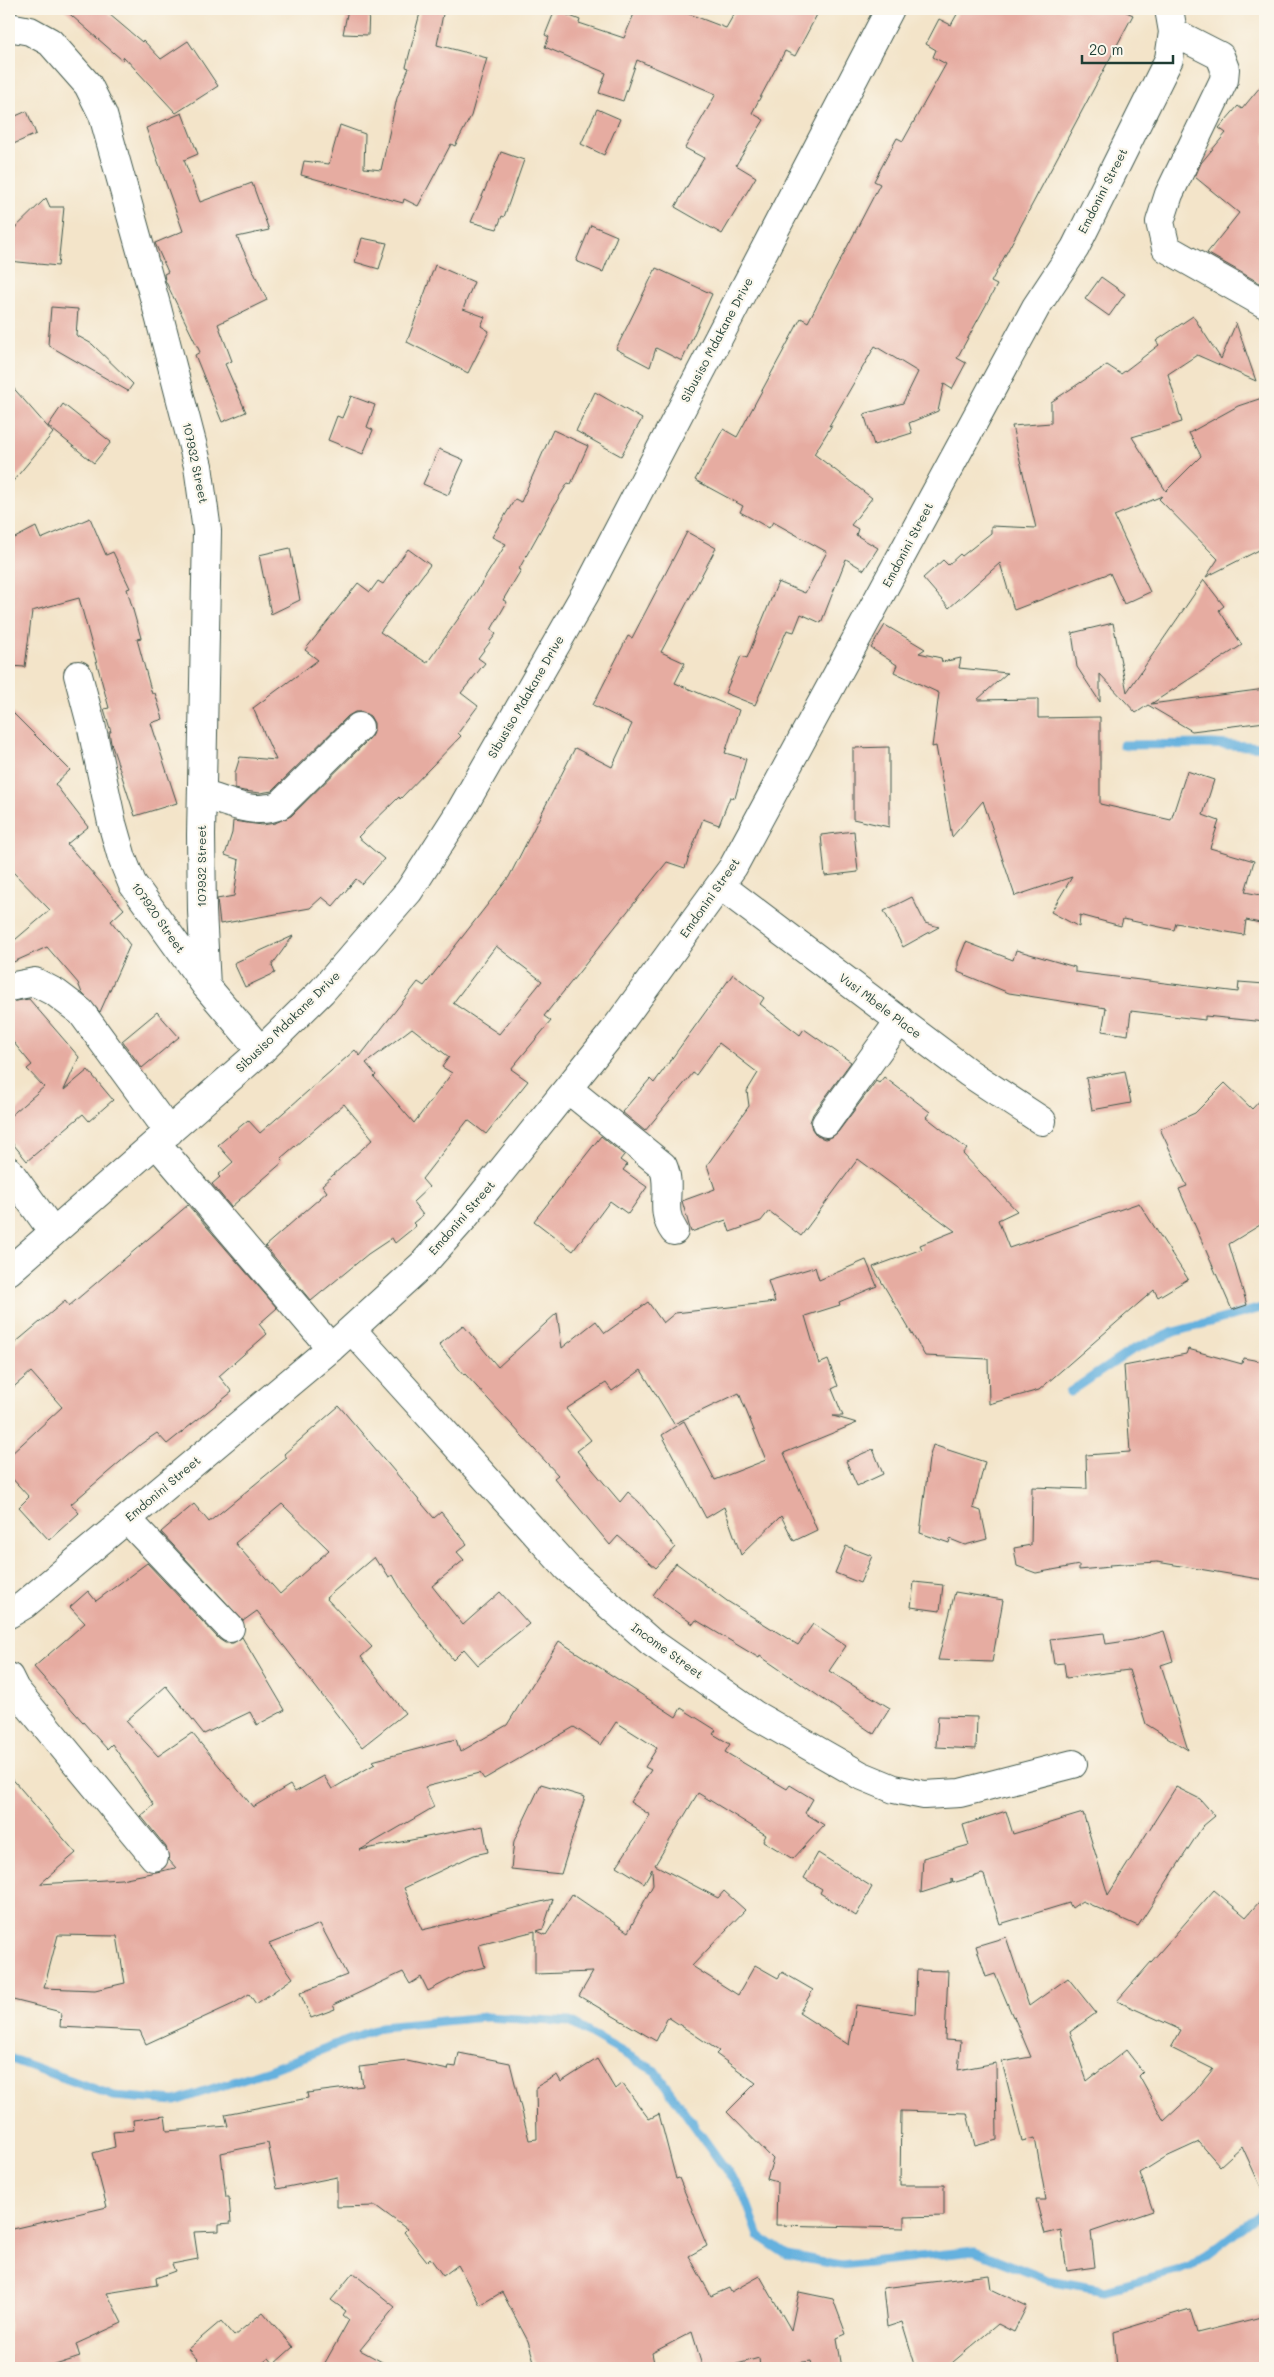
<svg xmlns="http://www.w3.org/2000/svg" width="1274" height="2377" font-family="Mali,sans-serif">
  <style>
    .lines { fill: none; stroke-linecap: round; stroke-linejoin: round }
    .stream { stroke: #65b1de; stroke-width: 9 }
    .building { fill: #e6aca1; fill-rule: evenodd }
    .street-casing { stroke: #3f564a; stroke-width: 30 }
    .secondary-casing { stroke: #3f564a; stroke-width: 30 }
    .street { stroke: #fff; stroke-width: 28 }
    .secondary { stroke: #fff; stroke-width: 28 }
    .labels { text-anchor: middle; stroke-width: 4.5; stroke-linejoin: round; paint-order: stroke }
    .street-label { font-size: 12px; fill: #1f3d34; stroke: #fbf7ec }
  </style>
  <rect width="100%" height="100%" fill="#fbf7ec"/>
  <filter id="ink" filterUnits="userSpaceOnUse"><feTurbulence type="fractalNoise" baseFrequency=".02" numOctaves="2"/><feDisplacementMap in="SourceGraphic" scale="10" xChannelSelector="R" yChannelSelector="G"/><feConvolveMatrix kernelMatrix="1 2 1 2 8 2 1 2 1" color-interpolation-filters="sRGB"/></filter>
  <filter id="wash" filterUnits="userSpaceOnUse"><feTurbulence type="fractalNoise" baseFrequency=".0096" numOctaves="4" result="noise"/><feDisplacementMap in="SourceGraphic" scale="20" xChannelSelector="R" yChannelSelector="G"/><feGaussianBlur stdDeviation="1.12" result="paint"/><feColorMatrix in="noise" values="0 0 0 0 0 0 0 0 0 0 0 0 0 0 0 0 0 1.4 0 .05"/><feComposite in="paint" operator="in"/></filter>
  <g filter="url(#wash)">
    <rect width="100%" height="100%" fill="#f3e4c9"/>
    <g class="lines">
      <path class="stream" d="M1123,745L1212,744L1265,747
        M1070,1392L1132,1350L1174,1332L1265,1307
        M9,2058L114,2096L175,2101L269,2070L381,2027L485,2017L570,2022L655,2071L744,2195L759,2236L787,2255L841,2265L975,2251L1048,2280L1105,2290L1191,2267L1265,2210"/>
    </g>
    <g id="blocks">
      <path class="building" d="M64,9H103L142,42L143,40L161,59L188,41L218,86L176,113L124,57L122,60Z
        M348,9H369L368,35L343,34Z
        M421,9H444L437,45L487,58L471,116L455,146L451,144L418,206L404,199L403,203L301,175L304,161L329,164L340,125L365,134L364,168L381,170L397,98L409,68L406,67Z
        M636,9H676L726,28L737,9H820L795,56L785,51L752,113L764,120L736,165L756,177L722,234L675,207L704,158L685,148L716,94L637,60L623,101L599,93L606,73L545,47L549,37L545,35L555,10L580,20L579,23L624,38Z
        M960,9H1120L1133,15L991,282L997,285L957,358L966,363L952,389L944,384L938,411L909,423L912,433L874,445L864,414L903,403L918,372L875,346L829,426L832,425L814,454L872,498L851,525L858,529L856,535L878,548L864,570L846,559L821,623L801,614L794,632L787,630L755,705L725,693L741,656L747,658L778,582L805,593L827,552L773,522L769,528L740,512L743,506L695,480L723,429L737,437L801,318L808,322L880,184L874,181L897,138L903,141L946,64L933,57L936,50L926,44L939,19L951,25Z
        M1265,81V286L1207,253L1239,213L1195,177L1201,163L1226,133L1219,128L1238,106L1242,109Z
        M597,109L620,119L604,155L581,144Z
        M27,111L36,134L9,146V119Z
        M182,113L198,154L184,160L200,202L252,183L269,230L237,237L267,300L218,324L232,361L225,364L246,412L222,422L195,355L200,352L165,280L164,274L168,272L155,243L183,231L146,128Z
        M501,152L524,160L504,217L502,216L497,229L471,222Z
        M46,198L50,207H64L58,266L9,261V234Z
        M591,225L617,236L603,272L576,261Z
        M362,238L387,243L379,269L355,262Z
        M435,265L474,282L463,309L485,317L481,326L489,331L468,373L407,342Z
        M656,268L712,294L682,361L656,348L650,367L616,349Z
        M1101,277L1125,294L1109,316L1085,299Z
        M51,307L78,309L76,335L92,344L133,384L128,391L48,345Z
        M1193,316L1221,359L1236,323L1256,381L1197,355L1168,374L1182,422L1132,437L1166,491L1201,456L1189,433L1238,406L1265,397V547L1206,577L1218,559L1159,499L1162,496L1114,516L1150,592L1124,604L1110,573L1014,610L1000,563L949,608L923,578L943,560L948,565L960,554L962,556L991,533V526L1036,528L1012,426L1051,423V402L1107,365L1121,374L1159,345L1156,341Z
        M9,383L53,433L9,486Z
        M595,392L642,419L621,456L576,431Z
        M351,396L375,405L367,427L373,430L363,454L328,440L337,416L342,418Z
        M63,404L111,442L94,463L48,426Z
        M553,430L588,446L571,484L568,483L559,497L519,569L521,570L503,600L507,602L491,630L496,634L478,658L485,663L461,693L478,706L458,733L461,736L400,799L399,797L358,837L384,859L362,884L356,879L333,906L322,897L310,908L220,924L217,899L234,896L239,860L225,855L232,833L233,821L262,825L275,823L291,816L370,738L374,731V723L370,716L363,712H355L348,716L272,791L260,793L244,791L235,789V773L240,757L276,760L253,708L318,660L305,650L358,583L370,592L378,581L383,584L408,549L430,565L380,632L427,663L468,605L506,544L492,537L515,499L521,502Z
        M439,449L464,460L448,495L423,484Z
        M90,518L106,555L113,552L130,588L127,589L141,638L137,639L152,694L155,693L163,719L151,723L177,803L135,816L111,743L109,732H111L104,709L109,708L79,598L32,611L25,667L9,666V541L36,527L41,539Z
        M687,532L716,548L661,652L685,663L675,683L739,710L725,753L746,759L735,798L730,797L719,825L703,819L685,868L667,862L544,1016L551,1021L511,1069L528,1081L486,1134L468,1120L422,1179L429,1187L413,1202L423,1215L413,1223L416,1226L395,1243L392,1238L368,1254L311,1301L265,1246L327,1192L322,1185L373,1139L344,1104L281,1158L284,1161L231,1207L212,1184L220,1177L218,1175L233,1162L218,1145L248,1120L260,1133L355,1050L360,1056L418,982L424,986L509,877L575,748L612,767L632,724L593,705L628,636L632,638ZM496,946L542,981L499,1034L453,1003ZM412,1028L449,1057L442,1067L452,1073L414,1123L374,1077L376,1075L366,1063Z
        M290,548L300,600L271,614L259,555Z
        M1204,580L1224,606L1219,610L1242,645L1151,704L1265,689V722L1192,731L1148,705L1136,713L1100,674V702L1077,667L1072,633L1113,623L1127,692Z
        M885,625L925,649L919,653L941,658L942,662L961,658L959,668L1007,673L977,700L1038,699V718L1100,717V804L1171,820L1187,771L1214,780L1203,815L1219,821L1210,848L1254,861L1245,892L1265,896V924L1246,920L1244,935L1176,923L1174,930L1123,919L1121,926L1080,915L1079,927L1051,912L1072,877L1015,896L983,801L952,837L936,746L932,747L939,693L894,672L897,665L871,648Z
        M9,709L70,770L55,784L88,827L67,844L124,909L111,921L130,945L100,1012L82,993L78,983L47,947L9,964V945L50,910L9,868Z
        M889,747V827L853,819V748Z
        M854,831L858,872L825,876L821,835Z
        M912,897L925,923L939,927L903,947L884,911Z
        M293,936L272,965L275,973L245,987L234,963Z
        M966,942L1013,960L1016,950L1075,967V972L1238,992L1239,982L1265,984V1022L1205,1016V1020L1131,1011L1128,1035L1102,1031L1106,1008L1009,993L958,972V962Z
        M733,974L764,998L760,1004L800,1035L804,1029L851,1062L813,1114L810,1122L812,1129L817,1136L825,1139L832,1137L838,1132L876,1081L879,1083L884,1077L930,1112L926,1117L967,1149L963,1154L1017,1211L998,1220L1009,1248L1139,1203L1188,1279L1158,1297L1154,1290L1039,1390L989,1404L988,1359L925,1356L873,1267L922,1249L920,1245L955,1231L858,1159L801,1236L769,1211L761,1221L730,1232L726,1220L691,1232L682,1201L715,1189L707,1165L749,1106L747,1091L758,1073L719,1043L696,1075L693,1073L645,1131L622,1112L650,1079L654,1083Z
        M29,999L79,1057L64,1090L88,1070L113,1100L89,1121L83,1114L27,1161L9,1139V1117L44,1087L27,1069L32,1065L9,1037V1002Z
        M157,1012L179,1037L142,1068L122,1041Z
        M1125,1071L1131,1103L1092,1110L1086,1078Z
        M1225,1083L1252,1109L1265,1095V1222L1229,1244L1247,1305L1232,1310L1179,1189L1187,1186L1160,1129L1195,1113Z
        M601,1136L624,1155L620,1160L627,1165L623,1170L647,1187L628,1214L610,1201L573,1251L534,1221Z
        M188,1205L277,1308L259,1324L267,1334L219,1376L232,1392L167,1444L157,1433L141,1444L71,1504L79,1513L49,1540L19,1507L29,1497L9,1475V1456L62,1407L31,1372L9,1391V1348L65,1301L69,1306Z
        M866,1260L877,1286L839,1302L840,1305L805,1316L819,1364L828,1360L838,1386L832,1389L843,1416H833L857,1423L784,1453L817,1530L794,1541L781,1516L741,1555L724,1507L706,1518L662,1435L684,1421L715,1480L766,1460L739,1393L674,1424L641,1370L612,1391L606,1383L566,1409L591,1440L577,1451L620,1502L628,1492L639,1502L675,1547L656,1568L618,1536L610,1545L554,1478L558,1475L465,1374L464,1375L439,1345L463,1325L498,1367L557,1313L562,1348L596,1321L605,1333L648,1302L663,1323L675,1313L775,1302L768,1281L815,1267L819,1280Z
        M1188,1349L1242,1364L1243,1358L1265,1362V1580L1157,1562L1109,1565L1110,1567L1079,1570V1565L1036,1573L1017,1566L1014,1548L1031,1545L1032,1487L1087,1489L1086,1455L1130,1452L1124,1366L1186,1354Z
        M339,1406L434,1518L441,1512L467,1544L457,1552L464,1560L432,1586L463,1625L500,1592L529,1624L478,1665L464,1649L453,1660L405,1596L393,1575L389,1577L381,1564L379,1565L374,1557L326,1598L372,1647L361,1657L405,1713L362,1747L257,1611L243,1621L161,1532L194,1504L209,1522L287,1458L284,1454ZM282,1504L329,1550L280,1594L235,1543Z
        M933,1445L985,1462L973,1508L981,1511L987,1539L965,1545L950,1539L949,1543L920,1533L929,1459Z
        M873,1449L883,1474L857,1486L846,1461Z
        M846,1546L872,1556L860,1583L835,1573Z
        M147,1563L219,1639L225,1643H233L242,1637L285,1710L257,1725L250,1712L204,1734L166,1686L126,1721L158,1756L192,1733L253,1807L290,1785L295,1792L324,1776L332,1789L375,1764L372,1761L456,1739L460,1752L507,1725L559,1641L676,1717L681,1708L716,1730L713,1734L730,1744L725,1752L787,1789L790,1785L813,1799L805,1813L824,1825L793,1859L763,1841L766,1835L698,1793L655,1865L718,1898L724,1891L745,1910L692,1966L738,1995L755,1965L778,1978L782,1972L813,1990L799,2013L849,2045L856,2005L915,2014L917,1970L948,1971L945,2040L961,2041L958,2070L996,2063L997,2140L975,2146L967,2113L901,2111L900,2185H944V2216L904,2217V2228L776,2225L777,2182L767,2179L773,2159L727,2112L756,2083L716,2054L719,2051L668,2017L656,2041L579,1996L593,1972L535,1974V1931L479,1945L485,1967L464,1972L428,1991L421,1977L410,1984L403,1972L333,2005L335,2009L311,2018L300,1993L347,1975L320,1924L269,1944L293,1978L256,2004L249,1994L233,2004L146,2044L140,2031L60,2027L61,2012L9,1999V1775L76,1853L40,1884L121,1879L176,1868L169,1860L166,1847L141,1816L154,1805L112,1744L107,1749L34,1667L85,1623L70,1607L88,1591L96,1601ZM616,1722L657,1748L645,1767L651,1770L630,1802L650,1815L617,1866L644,1883L652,1869L653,1885L628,1932L572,1894L546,1935L537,1931L543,1929L553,1899L422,1930L404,1888L474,1855L488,1852L483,1826L360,1850L434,1807L425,1787L480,1773L484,1779L574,1727L601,1745ZM58,1935L117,1936L125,1983L95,1990L44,1988Z
        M676,1563L727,1601L798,1645L813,1624L846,1646L829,1671L890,1708L874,1734L760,1656L759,1658L696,1620L693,1624L653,1595Z
        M914,1582L943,1585L940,1611L911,1607Z
        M955,1592L1003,1600L992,1662L938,1660Z
        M1164,1631L1173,1661L1161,1665L1188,1750L1146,1724L1129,1670L1066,1678L1064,1663L1054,1664L1050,1639L1104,1633L1106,1644L1133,1640Z
        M938,1716L977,1717L976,1749L936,1747Z
        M541,1784L585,1797L561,1874L511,1869L514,1841Z
        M1176,1787L1200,1799L1215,1816L1203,1826L1138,1926L1082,1901L1072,1908L1069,1903L1000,1924L984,1875L982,1874L953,1883L952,1879V1883L921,1893L923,1858L969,1845L963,1825L1006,1811L1013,1834L1083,1813L1108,1895Z
        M818,1853L872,1887L856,1916L820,1893L822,1889L804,1878Z
        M1214,1890L1246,1917L1265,1895V2196L1242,2146L1220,2166L1199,2142L1164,2158L1140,2173L1153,2211L1091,2232L1095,2267L1067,2271L1061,2230L1045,2234L1036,2200H1046L1035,2138L1022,2141L1002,2062L1031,2057L1014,2017L1015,2016L1013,2017L995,1974L986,1977L976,1946L1006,1937L1029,2006L1068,1978L1096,2013L1070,2032L1087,2081L1126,2050L1143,2072L1139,2076L1164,2121L1192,2095L1213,2069L1171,2048L1181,2030L1117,2001Z
        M459,2053L510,2063L529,2140L537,2139L536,2087L557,2075L561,2082L597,2059L615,2089L622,2083L649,2119L659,2114L676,2179L679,2178L707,2246L689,2256L711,2296L729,2288L731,2292L760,2276L791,2330L799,2292L833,2299L846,2334L837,2338L842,2368H813L811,2361L760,2368L759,2358L723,2368H703L692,2332L652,2353L655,2368H536L528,2341L502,2292L480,2305L458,2265L443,2276L430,2258L427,2261L404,2232L407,2229L376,2206L337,2207V2177L277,2189L268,2143L221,2153L226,2197H229L231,2223L219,2224V2231L194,2232L198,2259L172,2264L175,2271L156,2278L157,2285L107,2293L122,2323L76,2344L80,2357L46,2368H9V2230L107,2207L93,2153L115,2147L113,2132L134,2130L133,2120L165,2116L167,2131L228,2126L225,2114L308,2098L307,2093L363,2086L360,2067L407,2061L448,2070L449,2066L456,2067Z
        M353,2273L395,2307L360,2350L393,2368H322L349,2320L343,2315L346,2311L331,2300Z
        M989,2275L991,2289L1027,2306L1014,2332L998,2324L946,2368H916L902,2322L887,2327L883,2288Z
        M1190,2309L1197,2333L1265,2316V2368H1117L1114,2332Z
        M263,2312L293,2347L274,2364L269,2358L256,2368H205L188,2349L221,2321L234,2336Z"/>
    </g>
  </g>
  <g filter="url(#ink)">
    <use href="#blocks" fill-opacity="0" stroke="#3f564a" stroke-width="1"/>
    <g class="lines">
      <g class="street-casing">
        <path id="street" d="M9,27L30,31L50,42L88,85L103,115L157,308L198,466L207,531L201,835L202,911L206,986
          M1173,32L1220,56L1225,69L1224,80L1169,194L1160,222L1166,248L1265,304
          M78,675L91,724L112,823L122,858L132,883L206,986L261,1051
          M202,794C227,802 255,816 280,805L359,727
          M721,886L969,1073L1042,1121
          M9,987L35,982L56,993L81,1012L169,1132
          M568,1089L663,1166C673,1189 658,1209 674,1231
          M826,1123L900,1020
          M156,1143L331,1348
          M9,1171L53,1232
          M352,1330L567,1568L651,1642L755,1715L860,1775L894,1789L924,1795L960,1793L1073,1764
          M127,1519L230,1628
          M9,1614L24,1605L331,1348L423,1264L463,1219L613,1032L733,867L1036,307L1075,248L1169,59L1173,32L1169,9
          M9,1677L15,1689L154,1857"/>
      </g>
      <g class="secondary-casing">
        <path id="secondary" d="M9,1271L261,1051L322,991L409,891L461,810L585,594L890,9"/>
      </g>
      <use href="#street" class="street"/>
      <use href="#secondary" class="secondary"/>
    </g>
  </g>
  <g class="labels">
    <g class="street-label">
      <text transform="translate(1103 191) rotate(-63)" y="4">Emdonini Street</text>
      <text transform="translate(717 340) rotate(-62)" y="4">Sibusiso Mdakane Drive</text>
      <text transform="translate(195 463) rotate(78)" y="4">107932 Street</text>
      <text transform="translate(908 545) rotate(-62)" y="4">Emdonini Street</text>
      <text transform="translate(526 697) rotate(-60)" y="4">Sibusiso Mdakane Drive</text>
      <text transform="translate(202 866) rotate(-90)" y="4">107932 Street</text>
      <text transform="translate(710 898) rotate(-55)" y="4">Emdonini Street</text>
      <text transform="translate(158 918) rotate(55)" y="4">107920 Street</text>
      <text transform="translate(880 1006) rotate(37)" y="4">Vusi Mbele Place</text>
      <text transform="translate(288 1022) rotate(-44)" y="4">Sibusiso Mdakane Drive</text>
      <text transform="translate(462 1218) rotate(-49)" y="4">Emdonini Street</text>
      <text transform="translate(163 1489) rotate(-40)" y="4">Emdonini Street</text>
      <text transform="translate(667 1651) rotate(36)" y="4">Income Street</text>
    </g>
  </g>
  <rect width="1274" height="2377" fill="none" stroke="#fbf7ec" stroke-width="30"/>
  <path d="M1082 55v8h91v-8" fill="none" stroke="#1f3d34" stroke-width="2.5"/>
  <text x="1089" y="55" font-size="15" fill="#1f3d34" stroke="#fbf7ec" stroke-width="4" paint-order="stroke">20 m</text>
</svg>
